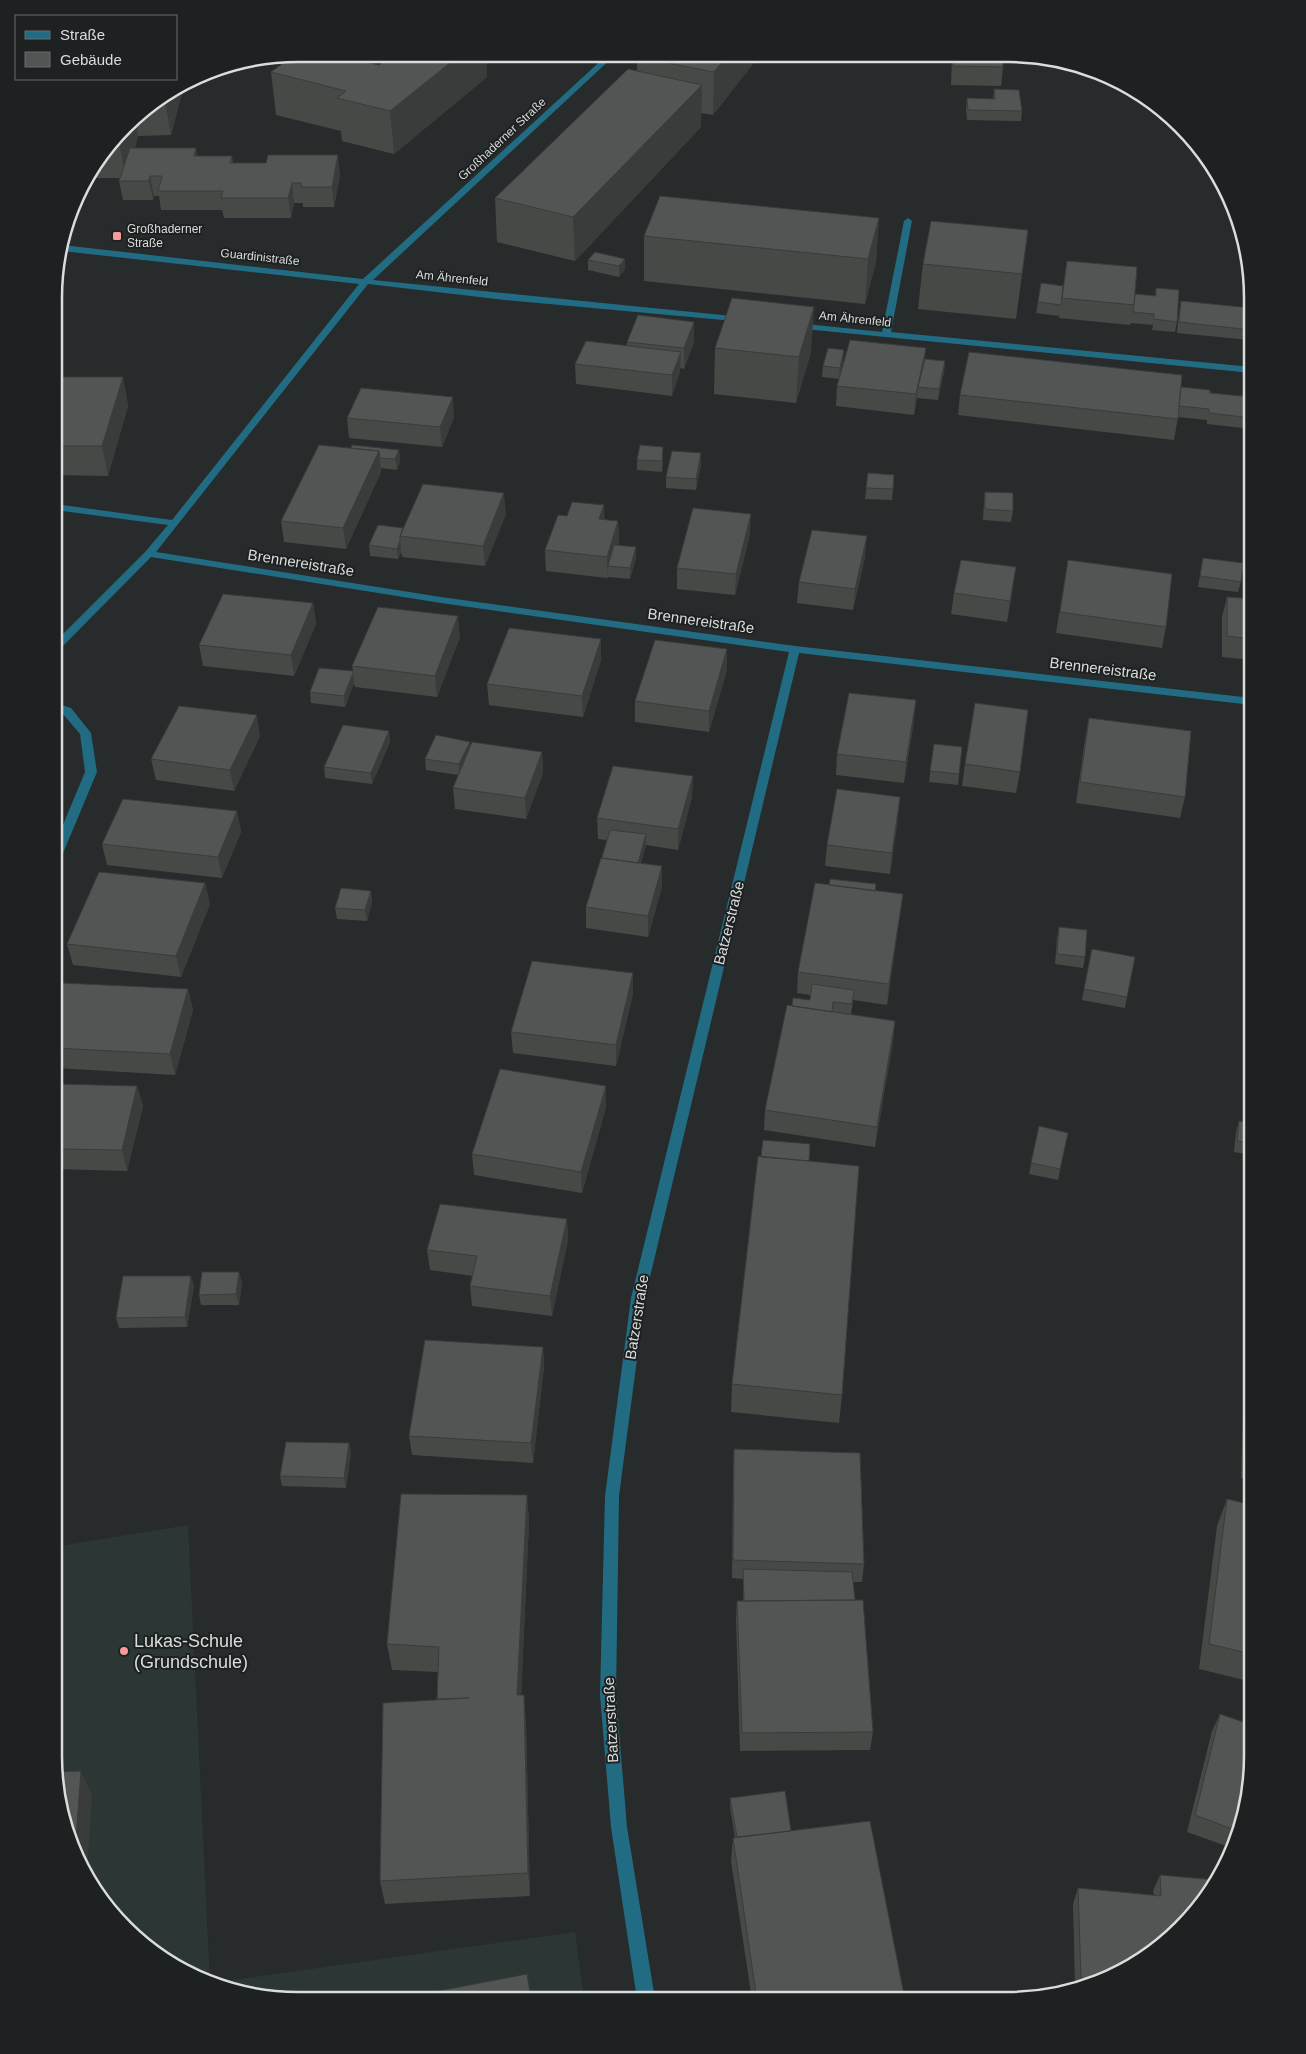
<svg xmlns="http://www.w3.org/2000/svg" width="1306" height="2054" font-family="Arial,sans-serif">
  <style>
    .built { fill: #2c3635 }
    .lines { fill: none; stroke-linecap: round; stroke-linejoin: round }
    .minor { fill: #216c83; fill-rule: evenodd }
    .wall { fill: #474947 }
    .shaded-wall { fill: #393c3a }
    .building { fill: #525553; stroke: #393c3a }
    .poi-dot { fill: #f59b9a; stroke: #1e2121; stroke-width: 2 }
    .labels { text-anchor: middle; stroke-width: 4; stroke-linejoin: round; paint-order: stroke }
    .far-street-label { font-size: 12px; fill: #dadddc; stroke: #1e2121 }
    .far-poi-label { font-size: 12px; fill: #dadddc; stroke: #1e2121; text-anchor: start }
    .street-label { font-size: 15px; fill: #dadddc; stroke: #1e2121 }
    .near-poi-label { font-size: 18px; fill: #dadddc; stroke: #1e2121; text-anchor: start }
    .rim { fill: none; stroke: #dadddc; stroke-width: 2.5 }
  </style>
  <rect width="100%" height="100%" fill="#272b2b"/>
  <path class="built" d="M188,1525L210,1983L150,1950L105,1905L73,1849L54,1755V1547Z
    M575,1932L584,1999L267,1998L211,1983Z"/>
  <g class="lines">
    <path class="minor" d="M607,55H615L373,280L742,317L746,320L745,322L505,300L368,284L156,552L441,597L795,646L1252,698V705L799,653L645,1298L619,1496L616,1695L627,1827L655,1999H637L611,1827L600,1695L605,1496L631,1298L789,652L441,603L151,557L59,650L55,651V642L145,552L168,525L55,510V504L172,520L359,284L62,251V245L363,279Z
      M908,218L912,221L891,332L1252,367V373L794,328V324L797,323L882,332L904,221Z
      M55,703L71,708L91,733L97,772L61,858L55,862V844L85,772L80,734L63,714L55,710Z"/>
  </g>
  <path class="wall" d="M394,54H486L487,77L394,154L342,141L341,131L276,115L271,72L379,65Z
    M511,54H524L522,56Z
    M760,55L713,115L701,113V127L575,261L497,242L495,198L637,71V57Z
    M952,56H1003V67L1001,86L951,85Z
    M1032,56H1040L1052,59H1033Z
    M184,85L171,135L138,136L135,148L198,156H232L233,163L340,175L334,207H303V203H294L291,218H224L222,210H161L159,196H154L153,200H123L119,181L120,178H88L137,115Z
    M994,89L1022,111L1021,121L967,120L966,108L967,98L993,99Z
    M879,218L876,262L865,304L644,281V236Z
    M1028,230L1016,319L918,309L923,264Z
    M625,259V269L619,277L588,270V260Z
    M1041,283L1155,296L1156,288L1177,322L1175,332L1152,330L1153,325L1131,323L1130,325L1059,318L1060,314L1059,316L1036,313Z
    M1181,301L1252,330L1250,340L1177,333L1179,312Z
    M694,322V342L684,369L680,368V372L672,396L576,384L575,364L627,346V342Z
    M715,348L811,352L796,403L714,394Z
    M926,348L924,361H945L944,372L938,400L917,398L914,415L836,406L837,386Z
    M843,361L839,379L822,377L823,366Z
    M56,377H123L128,406L108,476L56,475Z
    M1181,387L1210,393L1252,397V429L1207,424V420L1178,417L1174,440L958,415L960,395Z
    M454,417L442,447L349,438L347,418Z
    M663,447V457L662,472L637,470V460Z
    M351,448L399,450L400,461L397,470L381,468V472L346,549L284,542L281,521Z
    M701,464L696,490L666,488V477Z
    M868,473L893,489L892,500L865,499Z
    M985,492L1013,511L1011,522L983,520L984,502Z
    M506,514L485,566L402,557L401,552L398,559L370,556L369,545L403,528Z
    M604,520L618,521L619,542L618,545L636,547V558L630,579L608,577L607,578L546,571L545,550Z
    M1252,524V570L1249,569Z
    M750,534L735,595L677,589V568Z
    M865,557L853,610L797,603L799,582Z
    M1203,558L1241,582L1238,592L1198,587Z
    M1068,560L1166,627L1162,648L1056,633Z
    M1013,588L1007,622L951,614L954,593Z
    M1227,597L1252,599V660L1222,657V617Z
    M313,603L316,624L294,676L203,666L199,645Z
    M460,637L437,697L355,687L354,683L345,707L311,703L310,692L353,671L352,666Z
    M601,639V660L583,717L489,705L487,684Z
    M727,670L709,732L635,722V701Z
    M1089,718L1185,797L1180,818L1076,803L1085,739Z
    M914,721L904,783L836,775L837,754Z
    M389,731L390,742L372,784L325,778L324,767Z
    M1252,731V809L1245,808L1248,747Z
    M260,736L234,791L156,780L151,759Z
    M470,742V746L542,752L543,773L526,819L455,809L453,788L458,775L426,770L425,759Z
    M934,744L962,747L958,785L929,782Z
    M965,764L1020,772L1016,793L962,786Z
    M693,776L692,797L678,850L646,845L641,863L662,887L648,937L586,928V907L607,840L598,839L597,818Z
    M237,811L241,832L222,878L107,865L102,844Z
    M898,818L890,874L825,866L827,845Z
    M205,883L210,904L181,977L73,965L67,944Z
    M371,891L372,902L367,921L337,919L335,908Z
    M876,891L903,894L887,1005L853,1000L851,1015L895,1021L893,1042L875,1147L764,1130L765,1110L792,1006L810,1000V995L797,993L798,972Z
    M1059,927L1085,957L1083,968L1055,964L1057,938Z
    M1092,949L1127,997L1125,1008L1082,1000Z
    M1252,956V1022L1245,1021L1247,973Z
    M633,973V994L616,1066L513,1053L511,1032Z
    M188,989L193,1010L175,1075L55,1068V1005Z
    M55,1084L137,1086L143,1106L127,1171L55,1169Z
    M606,1107L582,1193L474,1175L472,1154Z
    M1239,1121L1252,1123V1155L1234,1152L1236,1132Z
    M1039,1126L1068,1133L1058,1180L1029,1174Z
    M809,1161L842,1395L839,1423L731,1412L732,1384Z
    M1252,1174V1297L1245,1296L1249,1183Z
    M567,1219L568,1240L552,1316L472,1306L470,1286L473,1276L430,1270L427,1250Z
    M239,1272L242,1283L239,1305H201L199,1295Z
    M194,1286L187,1327L119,1328L116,1318Z
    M1252,1335V1480L1241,1478L1245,1354Z
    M543,1347L544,1367L533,1463L412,1455L409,1436Z
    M349,1443L351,1453L346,1488L282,1486L280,1476Z
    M734,1449L864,1564L862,1582H853L855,1600L873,1732L870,1750L740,1751L736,1619L737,1601H743V1579L732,1578L733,1469Z
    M527,1495L529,1522L521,1695L526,1720L530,1896L385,1904L380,1881L437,1700L438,1672L392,1670L387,1644Z
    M1227,1499L1252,1505V1682L1199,1669L1217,1526Z
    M1220,1714L1252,1772L1239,1834L1232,1848L1187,1832L1212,1731Z
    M730,1798L791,1831L905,2000H752L731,1861L733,1838H735L730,1807Z
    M1160,1875L1215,1880L1157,1949L1101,1981L1075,1987L1073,1904L1078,1888L1154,1895L1153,1891Z"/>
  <path class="shaded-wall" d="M461,54H486L487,77L394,154L390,111Z
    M728,55H760L713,115L714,72Z
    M184,85L171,135L165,101L167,96Z
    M702,85L701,127L575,261L573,217Z
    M135,117L138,136L126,178L119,143L123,134Z
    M196,148L200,167L194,156Z
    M338,155L340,175L334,207L332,187Z
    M150,176L154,196L153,200L149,181Z
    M292,183L294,203L291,218L288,198Z
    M879,218L876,262L865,304L868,259Z
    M625,259V269L619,277V266Z
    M814,307L811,352L796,403L799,357Z
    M694,322V342L684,369V348Z
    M926,348L924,368L918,387L917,398L914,415L916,394Z
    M844,350L843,361L839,379L840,368Z
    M681,352L680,372L672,396V375Z
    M945,361L944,372L938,400L939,389Z
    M123,377L128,406L108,476L102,446Z
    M453,397L454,417L442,447L440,427Z
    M663,447V457L662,472V461Z
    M399,450L400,461L397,470L395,459Z
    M379,451L381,472L346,549L343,528Z
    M701,453V464L696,490V479Z
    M504,493L506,514L485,566L483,546Z
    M604,505L605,526L599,519Z
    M751,514L750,534L735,595L736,574Z
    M618,521L619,542L611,566H608L607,578V557Z
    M867,536L865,557L853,610L855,589Z
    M400,541L401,552L398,559L397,549Z
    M636,547V558L630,579V568Z
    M1016,567L1013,588L1007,622L1010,601Z
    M313,603L316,624L294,676L291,655Z
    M458,616L460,637L437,697L435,676Z
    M601,639V660L583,717L582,696Z
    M727,649V670L709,732V711Z
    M353,673L354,683L345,707L344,696Z
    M916,700L914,721L904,783L906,762Z
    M257,715L260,736L234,791L230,770Z
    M389,731L390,742L372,784L371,773Z
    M470,742L471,753L460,775L459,764Z
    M542,752L543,773L526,819L525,798Z
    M693,776L692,797L678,850V829Z
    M900,797L898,818L890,874L892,853Z
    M237,811L241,832L222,878L218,857Z
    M646,834V845L636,878V867Z
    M662,866V887L648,937V916Z
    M205,883L210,904L181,977L176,956Z
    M371,891L372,902L367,921L365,910Z
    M903,894L900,915L887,1005L889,984Z
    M633,973V994L616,1066V1045Z
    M188,989L193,1010L175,1075L170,1054Z
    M895,1021L893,1042L875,1147L877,1127Z
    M137,1086L143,1106L127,1171L122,1150Z
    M606,1086V1107L582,1193L581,1172Z
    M58,1194L61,1205L54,1236V1210Z
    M567,1219L568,1240L552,1316L550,1296Z
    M239,1272L242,1283L239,1305L236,1294Z
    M191,1276L194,1286L187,1327L185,1317Z
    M54,1344L58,1355L54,1376Z
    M543,1347L544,1367L533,1463L531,1443Z
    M349,1443L351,1453L346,1488L344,1478Z
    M527,1495L529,1522L520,1720L517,1695Z
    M524,1695L526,1720L530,1896L528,1873Z
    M81,1771L92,1795L87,1874L75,1854Z"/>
  <path class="building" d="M299,54H331L379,65L394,54H461L390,111L337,98L346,91L271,72L294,55Z
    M639,55H728L714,72L637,57Z
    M953,56H1003V67L953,66Z
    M628,69L702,85L573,217L495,198Z
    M994,89L1019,90L1022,111L968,110L967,98L995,99Z
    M167,96L165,101H158Z
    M123,134L119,143H115Z
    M130,148H196L194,156H232L230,163H266L268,155H338L332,187H301V183H292L288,198H221L223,191H158L162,176H150L149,181H119Z
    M660,196L879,218L868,259L644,236Z
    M931,221L1028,230L1022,274L923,264Z
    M595,252L625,259L619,266L588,260Z
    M1067,261L1137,267L1134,305L1062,298Z
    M1041,283L1063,286L1061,305L1038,302Z
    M1156,288L1179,290L1177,322L1154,319V314L1133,312L1135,294L1156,296Z
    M732,298L814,307L799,357L715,348Z
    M1181,301L1252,308V330L1179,322Z
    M638,315L694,322L684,348L627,342Z
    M850,340L926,348L916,394L837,386Z
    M586,341L681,352L672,375L575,364Z
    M828,348L844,350L840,368L823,366Z
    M969,352L1182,375L1178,419L960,395Z
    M925,359L945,361L939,389L918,387Z
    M56,377H123L102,446H56Z
    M1181,387L1210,390V393L1252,397V418L1209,413V409L1179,406Z
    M361,388L453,397L440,427L347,418Z
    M319,445L379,451L343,528L281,521Z
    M352,445L399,450L395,459L380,458L379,451L351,448Z
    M640,445L663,447L662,461L637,460Z
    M672,451L701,453L696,479L666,477Z
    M868,473L894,475L893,489L866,488Z
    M423,484L504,493L483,546L400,536Z
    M985,492L1013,493V511L985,509Z
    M572,502L604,505L599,519L618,521L607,557L545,550L558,515L567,516Z
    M693,508L751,514L736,574L677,568Z
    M378,525L403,528L400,536V541L397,549L369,545Z
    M812,530L867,536L855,589L799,582Z
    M614,545L636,547L630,568L608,566Z
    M1203,558L1243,563L1241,582L1200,576Z
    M961,560L1016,567L1010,601L954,593Z
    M1068,560L1172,574L1166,627L1060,612Z
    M223,594L313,603L291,655L199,645Z
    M1227,597L1252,599V639L1227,636Z
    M378,607L458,616L435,676L352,666Z
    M509,628L601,639L582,696L487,684Z
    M655,640L727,649L709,711L635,701Z
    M319,668L353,671V673L344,696L310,692Z
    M849,693L916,700L906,762L837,754Z
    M975,703L1028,710L1020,772L965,764Z
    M179,706L257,715L230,770L151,759Z
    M1089,718L1191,731L1185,797L1080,782Z
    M343,725L389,731L371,773L324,767Z
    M436,735L470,742L459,764L425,759Z
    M472,742L542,752L525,798L453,788Z
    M934,744L962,747L959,774L930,771Z
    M1252,754V787H1250Z
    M613,766L693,776L678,829L597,818Z
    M837,789L900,797L892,853L827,845Z
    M123,799L237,811L218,857L102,844Z
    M610,830L646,834L638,863L602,858Z
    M601,858L662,866L648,916L586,907Z
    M99,872L205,883L176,956L67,944Z
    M830,879L876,884L875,891L829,885Z
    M815,883L903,894L889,984L798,972Z
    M341,888L371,891L365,910L335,908Z
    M1059,927L1087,930L1085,957L1057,954Z
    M1092,949L1135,957L1127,997L1084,989Z
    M532,961L633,973L616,1045L511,1032Z
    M62,983L188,989L170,1054L55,1048V1005Z
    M812,984L854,990L852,1004L833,1002L832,1012L792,1006L793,998L810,1000Z
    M787,1005L895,1021L877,1127L765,1110Z
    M500,1069L606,1086L581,1172L472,1154Z
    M55,1084L137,1086L122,1150L55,1149Z
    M1239,1121L1252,1123V1144L1237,1141Z
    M1039,1126L1068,1133L1060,1169L1031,1163Z
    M763,1140L810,1144L809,1161L761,1157Z
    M758,1156L859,1166L842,1395L732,1384Z
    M55,1194H58L54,1210Z
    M440,1204L567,1219L550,1296L470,1286L477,1256L427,1250Z
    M202,1272H239L236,1294L199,1295Z
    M123,1276H191L185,1317L116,1318Z
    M1252,1335V1460L1248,1459Z
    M425,1340L543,1347L531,1443L409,1436Z
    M286,1442L349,1443L344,1478L280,1476Z
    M734,1449L860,1453L864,1564L733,1560Z
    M401,1494L527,1495L517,1695H524L528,1873L380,1881L383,1703L469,1698L437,1699L439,1647L387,1644Z
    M1227,1499L1252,1505V1654L1209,1644Z
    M743,1569L852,1572L855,1600L744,1601Z
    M863,1600L873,1732L742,1733L737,1601Z
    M1220,1714L1252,1725V1772L1240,1832L1195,1815Z
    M81,1771L75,1854L73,1849L57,1772Z
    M785,1791L791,1831L737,1837L730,1798Z
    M870,1821L905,2000H757L733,1838Z
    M1160,1875L1215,1880L1202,1904L1157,1949L1103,1980L1081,1978L1078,1888L1161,1896Z
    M527,1974L531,1999H396Z"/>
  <g class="poi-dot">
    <rect x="112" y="231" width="10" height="10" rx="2.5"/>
    <circle cx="124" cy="1651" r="5"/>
  </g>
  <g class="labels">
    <g class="far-street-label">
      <text transform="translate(502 139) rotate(-43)" y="4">Großhaderner Straße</text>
      <text transform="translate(260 257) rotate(6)" y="4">Guardinistraße</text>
      <text transform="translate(452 278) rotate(6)" y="4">Am Ährenfeld</text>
      <text transform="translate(855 319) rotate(6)" y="4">Am Ährenfeld</text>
    </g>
    <g class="far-poi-label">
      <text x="127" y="233">Großhaderner<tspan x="127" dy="14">Straße</tspan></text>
    </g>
    <g class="street-label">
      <text transform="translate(301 563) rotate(9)" y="5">Brennereistraße</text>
      <text transform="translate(701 621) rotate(8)" y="5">Brennereistraße</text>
      <text transform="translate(1103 669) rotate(7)" y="5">Brennereistraße</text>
      <text transform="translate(729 923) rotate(-76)" y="5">Batzerstraße</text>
      <text transform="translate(637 1317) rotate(-81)" y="5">Batzerstraße</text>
      <text transform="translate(611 1720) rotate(-93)" y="5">Batzerstraße</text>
    </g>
    <g class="near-poi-label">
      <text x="134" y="1647">Lukas-Schule<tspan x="134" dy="21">(Grundschule)</tspan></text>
    </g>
  </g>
  <path d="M0 0H1306V2054H0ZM298 62H1008A236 236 0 0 1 1244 298V1756A236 236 0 0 1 1008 1992H298A236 236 0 0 1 62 1756V298A236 236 0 0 1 298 62Z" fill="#1e2121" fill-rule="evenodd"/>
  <path class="rim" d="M298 62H1008A236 236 0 0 1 1244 298V1756A236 236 0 0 1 1008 1992H298A236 236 0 0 1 62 1756V298A236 236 0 0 1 298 62Z"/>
  <rect x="15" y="15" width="162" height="65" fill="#1e2121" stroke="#696c6c"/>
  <rect x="25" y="31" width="25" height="8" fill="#216c83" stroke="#696c6c"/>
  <text x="60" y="40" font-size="15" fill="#dadddc">Straße</text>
  <rect x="25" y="52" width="25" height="15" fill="#525553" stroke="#696c6c"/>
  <text x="60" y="65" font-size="15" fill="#dadddc">Gebäude</text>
</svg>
